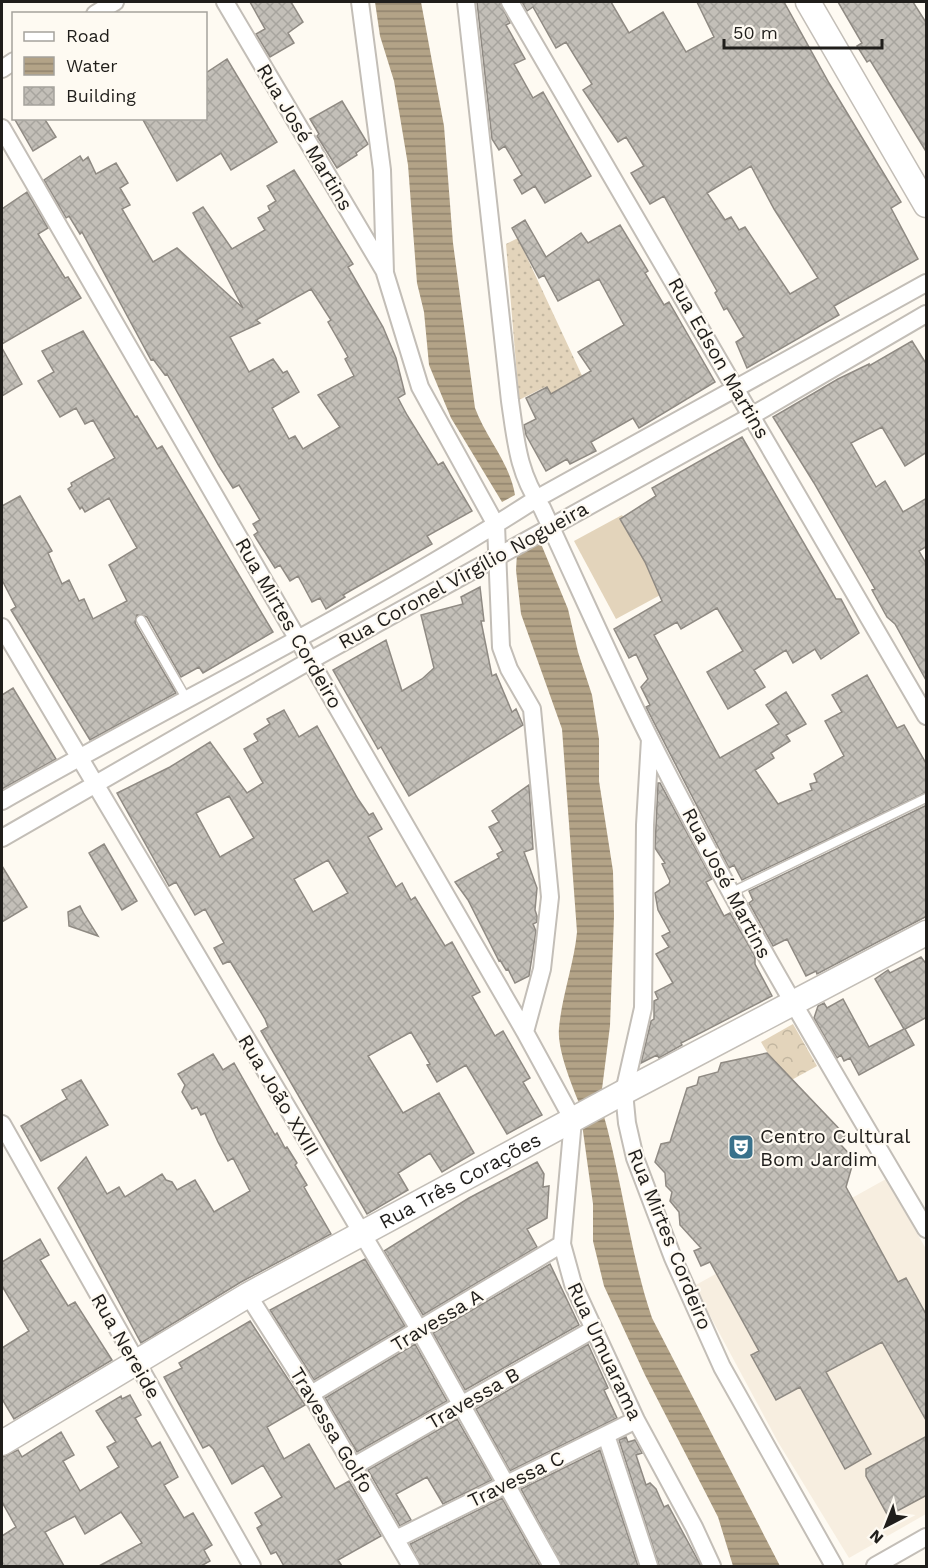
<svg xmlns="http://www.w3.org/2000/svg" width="928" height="1568" font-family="'Work Sans',sans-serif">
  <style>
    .built { fill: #f7eee0 }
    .grass { fill: #e3d4bb }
    .park { fill: url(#park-crowns) }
    .garden { fill: url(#garden-dots) }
    .water { fill: url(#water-rules) }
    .building { fill: url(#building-cross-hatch); stroke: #8f8a83; stroke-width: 1.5; fill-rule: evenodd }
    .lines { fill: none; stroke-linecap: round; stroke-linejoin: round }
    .lane-casing { stroke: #c3beb7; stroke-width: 11 }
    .street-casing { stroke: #c3beb7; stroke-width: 20 }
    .secondary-casing { stroke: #c3beb7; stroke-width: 27 }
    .lane { stroke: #fff; stroke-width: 8 }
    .street { stroke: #fff; stroke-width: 16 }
    .secondary { stroke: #fff; stroke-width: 24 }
    .labels { text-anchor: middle; stroke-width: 4.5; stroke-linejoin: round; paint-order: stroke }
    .street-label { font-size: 20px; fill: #201e1b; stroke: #fefaf2 }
    .poi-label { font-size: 20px; fill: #201e1b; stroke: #fefaf2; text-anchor: start }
  </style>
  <defs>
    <pattern id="park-crowns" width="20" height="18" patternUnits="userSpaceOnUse" patternTransform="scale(1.5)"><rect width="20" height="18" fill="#e3d4bb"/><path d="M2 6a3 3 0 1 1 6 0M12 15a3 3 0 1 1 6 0" fill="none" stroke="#c2b6a0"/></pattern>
    <pattern id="garden-dots" width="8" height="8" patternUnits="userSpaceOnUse" patternTransform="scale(1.5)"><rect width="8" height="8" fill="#e3d4bb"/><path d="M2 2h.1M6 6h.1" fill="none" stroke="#c2b6a0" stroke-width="1.8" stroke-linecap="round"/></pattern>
    <pattern id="water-rules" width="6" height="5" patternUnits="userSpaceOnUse" patternTransform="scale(1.5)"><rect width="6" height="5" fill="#b3a387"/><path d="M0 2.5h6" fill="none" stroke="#91846e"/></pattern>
    <pattern id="building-cross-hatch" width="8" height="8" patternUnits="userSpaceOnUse" patternTransform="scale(1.5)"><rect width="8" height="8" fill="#c3bfb8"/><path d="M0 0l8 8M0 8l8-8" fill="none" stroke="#a7a49e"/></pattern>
  </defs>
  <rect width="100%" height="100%" fill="#fefaf2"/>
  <path class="built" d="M886,1179L926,1249V1514L849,1558L778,1442L694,1286Z"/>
  <path class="grass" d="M622,515L664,593L616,619L574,541Z"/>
  <path class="park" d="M793,1024L817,1066L786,1083L761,1042Z"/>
  <path class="garden" d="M518,238L591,395L558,410L545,387L519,400L506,244Z"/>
  <path class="water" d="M375,2H421L444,126L453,243L475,408C486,438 510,463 515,495L502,502L451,418L429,365L424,312L417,283L408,165L394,81L380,36Z
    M539,539L568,609L578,652L592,695L599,739V781L613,871L614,916L610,1026L602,1089L579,1103C571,1083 557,1049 559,1028C562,995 574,964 577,932L562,729L521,614L516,570L517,553Z
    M602,1109C622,1178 629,1250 652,1318L780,1566H733L718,1517L645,1375L604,1286L593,1241V1204L582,1124Z"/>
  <path class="building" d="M250,2H291L303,22L288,33L294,43L270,57L256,34L265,29Z
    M477,2H500L510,23L506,25L525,59L514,64L533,98L543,92L591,176L545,203L535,186L522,194L514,180L522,175L505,146L499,150L492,139Z
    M522,2H611L629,33L663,12L686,52L714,37L697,2H784L829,83L901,202L891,208L918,259L834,306L839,315L747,368L736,342L744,337L727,308L724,310L715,293L717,291L664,196L650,204L631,173L644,166L626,137L618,142L583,90L592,84L566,42L556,48L533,7L527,11ZM751,166L774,209L818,278L790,294L745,227L739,230L731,217L725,220L707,193Z
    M838,2H913L927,24V153L870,60L867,62L857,46L862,43Z
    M227,59L277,142L231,170L221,153L177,181L142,118H206V73Z
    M342,101L368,144L356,153L357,155L337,168L317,136L319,134L310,119Z
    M14,118H44L56,137L33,151Z
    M80,156L83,161L88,157L96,174L116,163L128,183L120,188L130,205L122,209L153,262L177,248L243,308L193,213L203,207L232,249L265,230L258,218L270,211L268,206L276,201L267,186L294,170L353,264L348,267L383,327L396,358L405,394L398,398L407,415L438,465L443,462L472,511L427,536L432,544L343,595L345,597L326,609L320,598L312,602L298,576L290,581L280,565L275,568L254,535L258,532L253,524L260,520L239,485L233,488L219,466L167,374L165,375L153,359L151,360L82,232L80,234L69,216L66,218L44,180ZM311,289L331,320L328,322L348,357L345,359L354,376L318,395L340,427L303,449L295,436L289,439L272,408L299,392L287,371L283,373L273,359L249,372L230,337L260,323L256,320Z
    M27,192L48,228L38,234L65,278L68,277L81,298L2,344V209Z
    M525,220L546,257L581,233L588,243L620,225L648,271L645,273L664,305L669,302L715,382L639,428L633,418L591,442L596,451L570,464L567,459L546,471L526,435L524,425L536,419L526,398L547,387L551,394L591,371L578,352L624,325L599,279L558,301L544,275L539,278L512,228Z
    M83,331L135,417L137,416L157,449L162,446L273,632L203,673L199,667L181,677L147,617L137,615L135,623L176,693L90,740L11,610L16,607L2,580V506L20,496L52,551L48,553L62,584L69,580L79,601L84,599L93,619L127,601L109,565L137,548L109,498L85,512L82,507L80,509L68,489L72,486L71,483L115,458L93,420L85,424L76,408L60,417L38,381L54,372L42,351Z
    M912,341L927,365V452L905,466L882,427L851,443L876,487L885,481L903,512L927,498V546L919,551L927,565V682L895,624L887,617L872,590L875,589L814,483L773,417L838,379L869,364V366Z
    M2,348L22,384L2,396Z
    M742,437L827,583L836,599H841L859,633L821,659L815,649L793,663L786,650L754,670L765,687L728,709L707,672L743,651L717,608L681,629L677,622L654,635L714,747L720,758L779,724L766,705L786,692L806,724L786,735L790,741L771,753L774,758L755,770L778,804L812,790L810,784L817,782L814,774L844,756L825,721L842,712L832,695L867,675L897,728L904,725L927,765V792L742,880L734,865L729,868L646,707L650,705L641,687L648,679L636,654L629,658L614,629L662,601L645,562L620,519L656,496L652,488Z
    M480,587L484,621H481L492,676L496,674L512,712L516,709L523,725L409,796L381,747L378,749L333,670L386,640L402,691L422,679L434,668L421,615L463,604L461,597Z
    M13,688L56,759L2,789V695Z
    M284,710L299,737L317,726L358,799L369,815L373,813L382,829L368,837L396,887L402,883L411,900L415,897L445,946L452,942L480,992L472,996L495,1036L503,1031L530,1078L523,1082L542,1115L507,1134L466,1065L437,1082L427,1065L430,1064L411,1032L368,1056L403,1113L439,1093L474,1153L442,1172L430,1153L398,1173L408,1190L367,1214L261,1031L268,1027L265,1019L230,961L223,964L214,948L224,943L205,909L195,915L176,882L169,886L117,793L170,767L210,742L247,793L263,783L244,749L258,741L254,734L270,724L267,719ZM229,796L254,838L220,857L196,813ZM328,860L348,893L313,912L294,879Z
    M658,783H660L712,879L706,882L724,916L730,913L755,956V964L772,996L681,1043L682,1045L659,1058L657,1055L641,1063L651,1021L654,1019V1001L658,999L655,992L673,983L656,954L669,947L662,936L670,932L658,910L655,893L669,884L670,881L662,864L665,863L655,848Z
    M529,785L533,849L524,852L537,888L535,910L537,916V922L533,924L536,931L529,976L515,983L508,969L506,970L500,960L499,961L468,900L455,882L499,858L497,854L503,851L489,827L499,822L492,811Z
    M927,805V916L817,974L816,971L806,976L787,939L773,946L749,903L753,900L749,891Z
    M104,844L137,901L122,910L89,853Z
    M2,866L27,907L2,922Z
    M80,906L84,914L98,936L69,926L68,912Z
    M921,957L927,965V1017L905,1029L914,1045L859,1075L850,1058L844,1061L841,1055L837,1058L814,1018L818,1006L824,1003L827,1008L843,999L869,1047L904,1029L875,979L888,970L890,973Z
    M767,1053L845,1135L841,1145L854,1159L846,1187L898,1282L906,1278L927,1316V1422L882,1342L826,1372L871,1454L845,1469L800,1387L776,1400L751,1355L759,1351L710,1262L701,1266L694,1251L701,1248L680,1225L679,1212L670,1201L672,1192L666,1186L665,1173L655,1162L661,1144L670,1142L687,1088L697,1085L699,1077L718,1072L721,1063Z
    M213,1054L223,1070L234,1063L275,1135L277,1133L285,1148L287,1147L297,1163L295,1165L307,1185L304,1187L331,1234L241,1282L141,1343L58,1188L86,1157L107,1194L119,1187L125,1197L162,1174L166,1180L172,1182L177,1190L195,1180L214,1212L250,1191L233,1158L228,1161L218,1142L205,1113L201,1115L197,1107L192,1109L182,1092L185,1085L178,1074Z
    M81,1080L108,1125L41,1161L21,1126L67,1099L62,1090Z
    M537,1162L544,1174L543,1187L549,1186L547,1218L527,1229L537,1247L423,1315L384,1251L469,1198Z
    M40,1239L49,1255L40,1260L68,1306L75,1302L112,1360L14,1419L2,1399V1348L29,1331L2,1286V1262Z
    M365,1259L405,1326L314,1380L270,1310Z
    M550,1264L579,1325L465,1390L433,1333Z
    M250,1321L305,1405L267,1427L284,1459L309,1444L335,1489L349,1481L381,1536L338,1560L342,1566H284L276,1552L271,1554L257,1528L262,1525L255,1513L282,1497L263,1465L232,1484L213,1449L209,1445L203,1448L164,1377L182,1368L179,1363Z
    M415,1344L447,1401L357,1452L325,1398Z
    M588,1344L608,1388L604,1390L617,1418L510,1471L476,1409Z
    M130,1395L141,1415L135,1418L152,1447L160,1442L178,1477L164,1485L184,1518L193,1513L212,1545L204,1550L210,1561L201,1566H99L142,1543L121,1512L85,1534L75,1516L45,1532L64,1566H2V1536L16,1527L2,1502V1457L18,1450L22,1457L61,1432L74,1455L63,1461L80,1491L119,1467L107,1447L116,1442L96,1411L121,1396L122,1399Z
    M457,1419L492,1480L443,1504L427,1477L396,1494L411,1520L400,1526L368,1470Z
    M927,1436V1495L888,1516L866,1476V1469Z
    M626,1437L628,1442L635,1440L642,1453L636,1455L646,1485L650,1483L656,1489L664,1507L668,1505L701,1566H659L619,1440Z
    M600,1450L638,1566H562L521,1489Z
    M502,1498L540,1566H421L410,1544Z"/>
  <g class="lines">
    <g class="lane-casing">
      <path id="lane" d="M141,620L186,698
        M732,892L926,798"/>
    </g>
    <g class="street-casing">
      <path id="street" d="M225,2L385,272
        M360,2L382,170L385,273L420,387L496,525L501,647L509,669L532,709L550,897L542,969L525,1032
        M466,2L510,401C516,442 518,473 542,508C578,585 612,663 650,739C734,907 831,1068 926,1229
        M510,2L926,716
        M95,14L115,2
        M2,69L14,61
        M2,128L525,1032L573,1120L562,1244L573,1284L636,1420L694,1527L712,1566
        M2,627L420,1331L552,1566
        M650,739L645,825L643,1008L624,1092L627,1123L635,1158L673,1258L722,1367L834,1566
        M2,801C179,700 364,610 536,499L926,283
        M2,838L311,660L753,415L926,314
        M2,1124L252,1566
        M248,1295L311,1394L411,1566
        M311,1394L562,1244
        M606,1435L649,1566
        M354,1466L592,1330
        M396,1539L636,1420
        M875,1566L926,1537"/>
    </g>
    <g class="secondary-casing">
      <g id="secondary">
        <path d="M808,2L926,205"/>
        <path id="s1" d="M2,1443L248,1295L624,1092L926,933"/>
      </g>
    </g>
    <use href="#lane" class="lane"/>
    <use href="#street" class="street"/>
    <use href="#secondary" class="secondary"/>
  </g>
  <defs>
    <g id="theatre-square" transform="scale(1.35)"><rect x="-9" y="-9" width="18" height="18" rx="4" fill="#39718b" stroke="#fefaf2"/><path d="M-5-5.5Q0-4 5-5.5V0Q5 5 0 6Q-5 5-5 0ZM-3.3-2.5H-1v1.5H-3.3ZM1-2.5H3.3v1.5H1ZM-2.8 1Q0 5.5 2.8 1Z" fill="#fff"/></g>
  </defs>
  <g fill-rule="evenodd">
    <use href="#theatre-square" x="741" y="1147"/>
  </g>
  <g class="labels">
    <g class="street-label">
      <text transform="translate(305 137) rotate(59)" y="7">Rua José Martins</text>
      <text transform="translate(719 358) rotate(60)" y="7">Rua Edson Martins</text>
      <text transform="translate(463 575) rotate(-29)" y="7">Rua Coronel Virgílio Nogueira</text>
      <text transform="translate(289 623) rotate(60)" y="7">Rua Mirtes Cordeiro</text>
      <text transform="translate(727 883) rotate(62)" y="7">Rua José Martins</text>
      <text transform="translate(279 1095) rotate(59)" y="7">Rua João XXIII</text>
      <text dy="7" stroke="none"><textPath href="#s1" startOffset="528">Rua Três Corações</textPath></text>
      <text transform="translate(670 1239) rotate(68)" y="7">Rua Mirtes Cordeiro</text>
      <text transform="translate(437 1320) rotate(-31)" y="7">Travessa A</text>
      <text transform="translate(126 1346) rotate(60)" y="7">Rua Nereide</text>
      <text transform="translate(605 1351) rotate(65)" y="7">Rua Umuarama</text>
      <text transform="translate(473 1398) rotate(-30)" y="7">Travessa B</text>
      <text transform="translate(332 1430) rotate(59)" y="7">Travessa Golfo</text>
      <text transform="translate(516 1479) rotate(-26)" y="7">Travessa C</text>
    </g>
    <g class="poi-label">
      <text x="760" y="1143">Centro Cultural<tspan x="760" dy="23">Bom Jardim</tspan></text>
    </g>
  </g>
  <rect width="928" height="1568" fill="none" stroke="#201e1b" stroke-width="6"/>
  <rect x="12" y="12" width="195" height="108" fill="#fefaf2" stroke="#a5a29c" stroke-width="1.5"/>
  <rect x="24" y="32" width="30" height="9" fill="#ffffff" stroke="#a5a29c" stroke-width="1.5"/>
  <text x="66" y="42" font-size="18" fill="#201e1b">Road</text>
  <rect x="24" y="57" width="30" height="18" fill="url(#water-rules)" stroke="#a5a29c" stroke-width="1.5"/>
  <text x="66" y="72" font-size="18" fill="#201e1b">Water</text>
  <rect x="24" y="87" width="30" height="18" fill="url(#building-cross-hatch)" stroke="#a5a29c" stroke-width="1.5"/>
  <text x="66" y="102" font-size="18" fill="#201e1b">Building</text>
  <g transform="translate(886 1526) rotate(222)" stroke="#fefaf2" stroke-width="4.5" paint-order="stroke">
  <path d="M0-4.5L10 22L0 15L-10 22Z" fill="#201e1b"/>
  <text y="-9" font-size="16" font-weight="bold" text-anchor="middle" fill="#201e1b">N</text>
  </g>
  <path d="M724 39v9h158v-9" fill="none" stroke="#201e1b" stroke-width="3"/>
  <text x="733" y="39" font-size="18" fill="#201e1b" stroke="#fefaf2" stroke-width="4.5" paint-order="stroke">50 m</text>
</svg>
